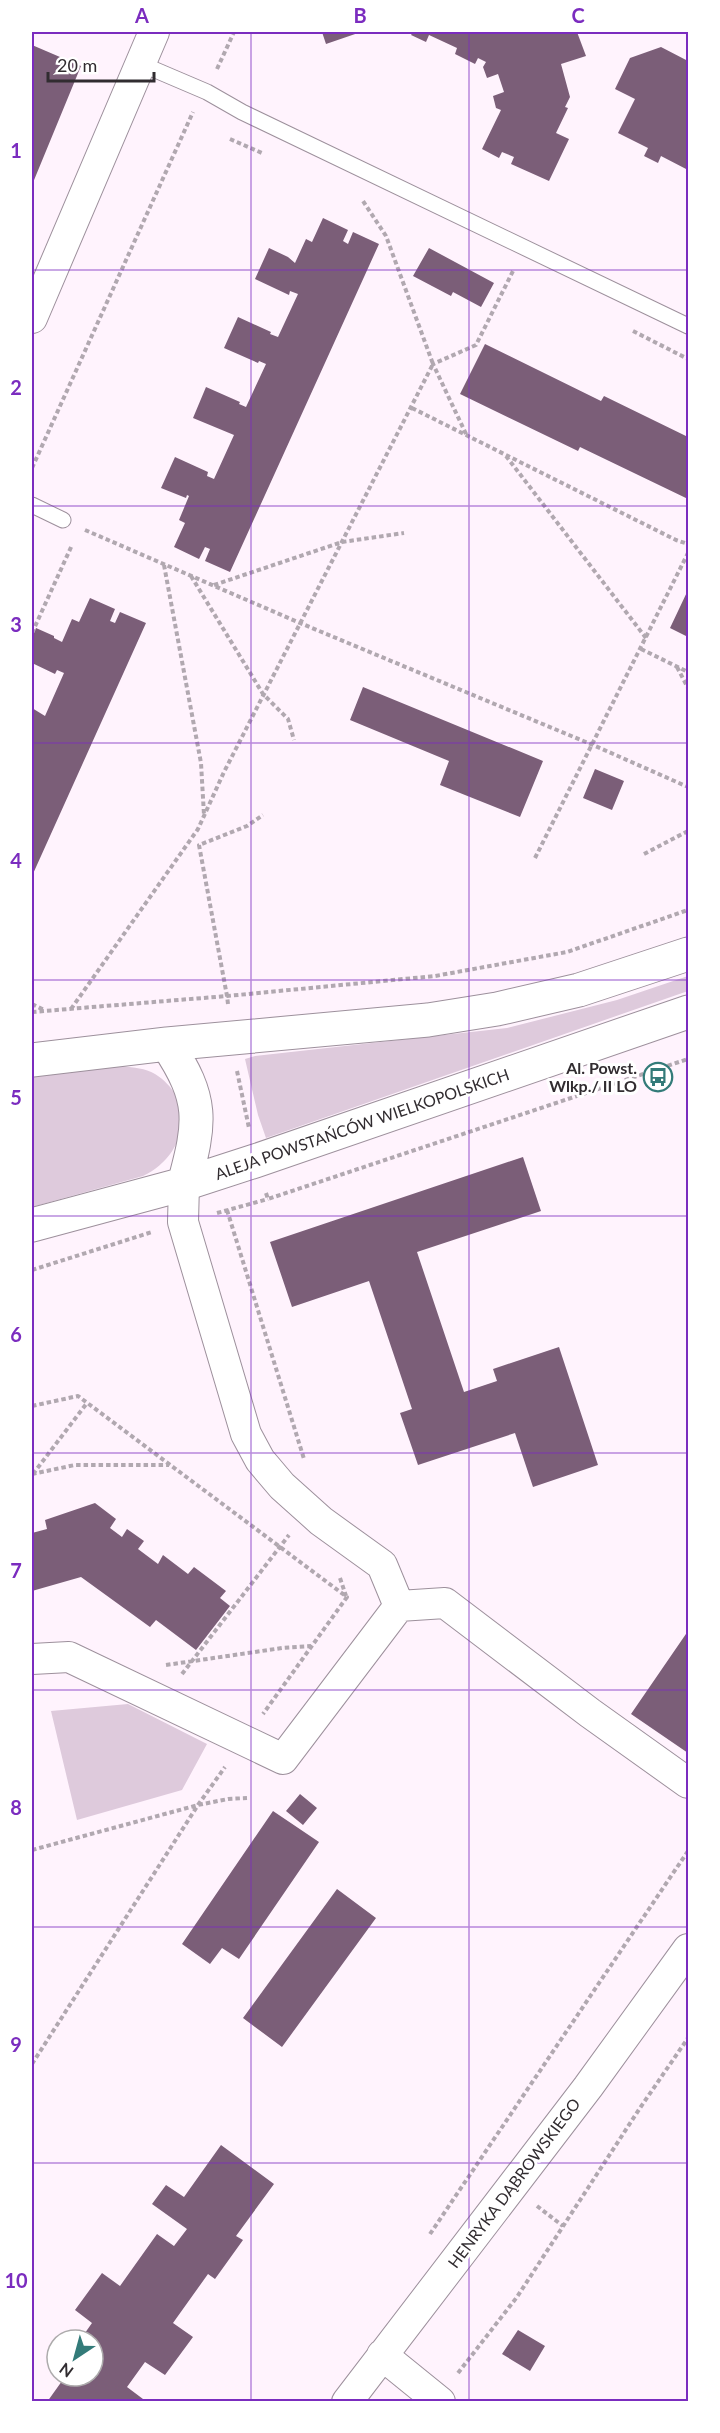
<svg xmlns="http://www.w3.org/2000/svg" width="720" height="2433" font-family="Lato,sans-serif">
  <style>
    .green { fill: #decadc }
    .building { fill: #7b5e78 }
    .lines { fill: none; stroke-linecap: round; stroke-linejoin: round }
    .lane-casing { stroke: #9d909c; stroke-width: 17 }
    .street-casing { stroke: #9d909c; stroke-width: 32 }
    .secondary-casing { stroke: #9d909c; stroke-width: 35 }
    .path { stroke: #b1a8b0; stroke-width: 4; stroke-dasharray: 4.5 3; stroke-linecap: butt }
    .lane { stroke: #fff; stroke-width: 15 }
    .street { stroke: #fff; stroke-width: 30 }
    .secondary { stroke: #fff; stroke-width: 33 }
    .grid { fill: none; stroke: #7b2cbf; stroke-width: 1.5; stroke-opacity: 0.55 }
    .labels { text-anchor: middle; stroke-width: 6; stroke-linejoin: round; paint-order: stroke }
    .poi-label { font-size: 16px; font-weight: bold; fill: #312c30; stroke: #fff; text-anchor: end }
    .street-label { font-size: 16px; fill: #312c30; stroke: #fff }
    .neatline { fill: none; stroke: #7b2cbf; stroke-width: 2 }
    .grid-label { font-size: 20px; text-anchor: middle; font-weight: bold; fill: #7b2cbf }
  </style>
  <rect width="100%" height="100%" fill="#fff3fd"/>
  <path class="green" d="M688,976V991L266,1138L258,1115L245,1059L255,1056L507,1028L617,1000Z
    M123,1066C134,1068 145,1068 155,1074C198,1101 186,1156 143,1176L32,1207V1076Z
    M128,1704L207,1744L182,1790L77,1820L51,1711Z"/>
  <path class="building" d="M322,32H361L326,44Z
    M413,32H577L586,56L561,64L570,97L565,107L568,108L556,133L569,139L549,181L511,164L514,157L502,152L499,158L482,149L501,110L496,108L493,96L504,92L498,74L487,78L483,67L486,62L478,58L475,64L455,54L457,48L429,35L426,42L411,35Z
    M32,45L81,66L32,185Z
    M661,47L688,61V170L661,156L658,163L644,156L648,148L618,133L635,99L615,89L630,58Z
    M323,218L348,230L343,241L348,244L353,232L379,244L230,572L205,561L210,549L205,547L199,559L174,547L185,523L179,520L189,496L187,495L186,498L161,488L175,457L208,472L207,476L214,479L234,435L193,418L206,387L240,402L239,404L246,407L266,364L259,361L258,363L224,348L238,317L271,332L270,334L278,337L298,294L290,291L289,295L255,279L269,248L288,257L295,263L306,239L312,242Z
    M429,248L494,283L481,307L453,292L451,296L413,276Z
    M485,344L601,401L604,396L688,437V499L580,447L578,451L460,394Z
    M688,590V637L670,628Z
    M90,598L115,609L110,621L115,623L120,612L146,623L32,876V708L45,716L64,673L57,670L55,674L32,663V638L36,628L54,636V638L62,642L72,619L79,622Z
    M363,687L543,761L520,817L440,785L449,761L350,720Z
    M595,769L624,781L612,810L583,798Z
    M523,1157L541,1211L417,1252L464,1392L497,1381L493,1369L559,1347L598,1465L533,1487L515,1433L418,1465L400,1413L412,1409L369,1281L292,1307L270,1242Z
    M95,1503L116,1519L110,1528L122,1537L127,1529L144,1541L138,1549L158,1564L163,1555L188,1574L194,1567L226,1591L220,1598L230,1606L196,1650L156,1620L150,1627L81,1577L32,1591V1533L47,1529L45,1520Z
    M688,1631V1753L631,1714Z
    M300,1794L317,1808L303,1825L286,1811Z
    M273,1811L319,1842L239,1959L222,1948L210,1964L182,1944Z
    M337,1889L376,1918L282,2047L243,2018Z
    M221,2145L274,2184L236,2236L243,2240L215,2279L208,2274L173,2323L193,2337L165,2375L145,2362L127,2387L147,2402H47L62,2381L55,2376H93V2340H80L92,2323L75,2310L102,2273L120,2286L157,2234L174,2246L187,2229L152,2204L166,2185L184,2197Z
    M518,2330L545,2346L530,2371L502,2354Z"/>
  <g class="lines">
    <g class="lane-casing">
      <path id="lane" d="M139,63L207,92L242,112L688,326
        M32,505L63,520"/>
    </g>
    <g class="street-casing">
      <path id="street" d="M32,318L154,32
        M184,1184L183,1222L246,1434L260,1460L282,1486L321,1521L382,1565L399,1606
        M32,1659L69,1657L283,1759L399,1606L445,1603L590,1713L688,1783
        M382,2355L440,2402
        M347,2402L588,2087L688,1949"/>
    </g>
    <g class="secondary-casing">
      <path id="secondary" d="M167,1044C204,1100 201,1121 184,1184
        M32,1060L167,1044L428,1020L497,1009L579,990L688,954
        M32,1225L184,1184L255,1161L688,1012"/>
    </g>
    <path class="path" d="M217,69L234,32
      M230,139L262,153
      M633,331L688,359
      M412,408L676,540L688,544
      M466,434L433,364L476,345L514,269
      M506,456L646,638
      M32,468L193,112
      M85,530L300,623L593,745L688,787
      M164,565L201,763L204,815
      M191,576L263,694L288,719L294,740
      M214,585L342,542L404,533
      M32,633L72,545
      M641,649L688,672
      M677,667L688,688
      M644,854L688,831
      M535,858L688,553
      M32,1004L44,1010
      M228,1004L227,996L435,976L567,952L688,910
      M71,1009L198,829L224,772L433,364L386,236L363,201
      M32,1012L227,996L199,845L247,826L263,815
      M237,1071L249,1128
      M266,1193L268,1199L688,1059
      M227,1210L304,1459
      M217,1213L268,1199
      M32,1270L152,1232
      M32,1406L78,1396L347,1597L263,1714
      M32,1474L75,1465H169
      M33,1474L87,1403
      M340,1578L346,1596
      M166,1665L282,1648L311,1646
      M182,1674L289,1535
      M32,1850L198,1805L228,1799L247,1798
      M32,2064L198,1805L225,1767
      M537,2206L563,2226
      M430,2234L688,1851
      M458,2373L517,2297L640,2108L688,2038"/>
    <use href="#lane" class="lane"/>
    <use href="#street" class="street"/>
    <use href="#secondary" class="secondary"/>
  </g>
  <path class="grid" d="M251,32V2402M469,32V2402M32,270H688M32,506H688M32,743H688M32,980H688M32,1216H688M32,1453H688M32,1690H688M32,1927H688M32,2163H688"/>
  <defs>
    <g id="bus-ring" transform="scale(1.5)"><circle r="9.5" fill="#fff" stroke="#337b79" stroke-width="1.5"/><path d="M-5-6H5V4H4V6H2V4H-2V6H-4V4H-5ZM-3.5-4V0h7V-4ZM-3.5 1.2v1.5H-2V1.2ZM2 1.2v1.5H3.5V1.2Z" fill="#337b79"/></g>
  </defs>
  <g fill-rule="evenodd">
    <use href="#bus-ring" x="658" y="1077"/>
  </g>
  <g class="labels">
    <g class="poi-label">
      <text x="637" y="1074">Al. Powst.<tspan x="637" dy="18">Wlkp./ II LO</tspan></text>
    </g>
    <g class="street-label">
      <text transform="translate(362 1124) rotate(-19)" y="6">ALEJA POWSTAŃCÓW WIELKOPOLSKICH</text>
      <text transform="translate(514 2183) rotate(-53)" y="6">HENRYKA DĄBROWSKIEGO</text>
    </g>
  </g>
  <rect width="720" height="2433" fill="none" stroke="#ffffff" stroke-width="66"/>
  <g transform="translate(75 2358) rotate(216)"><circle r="28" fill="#ffffff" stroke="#adabac" stroke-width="1.5"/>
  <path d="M0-4.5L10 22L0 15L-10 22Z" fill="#337b79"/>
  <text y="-9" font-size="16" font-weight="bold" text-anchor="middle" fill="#312c30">N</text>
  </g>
  <path d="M48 72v9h106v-9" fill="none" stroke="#312c30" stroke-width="3"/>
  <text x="57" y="72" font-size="18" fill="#312c30" stroke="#ffffff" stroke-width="4.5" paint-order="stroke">20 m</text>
  <rect x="33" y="33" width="654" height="2367" class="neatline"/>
  <g class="grid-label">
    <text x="142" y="23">A</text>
    <text x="360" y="23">B</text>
    <text x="578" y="23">C</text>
    <text x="16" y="158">1</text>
    <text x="16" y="395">2</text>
    <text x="16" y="632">3</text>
    <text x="16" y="868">4</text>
    <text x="16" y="1105">5</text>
    <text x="16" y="1342">6</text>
    <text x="16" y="1578">7</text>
    <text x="16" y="1815">8</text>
    <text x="16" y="2052">9</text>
    <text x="16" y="2288">10</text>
  </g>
</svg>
